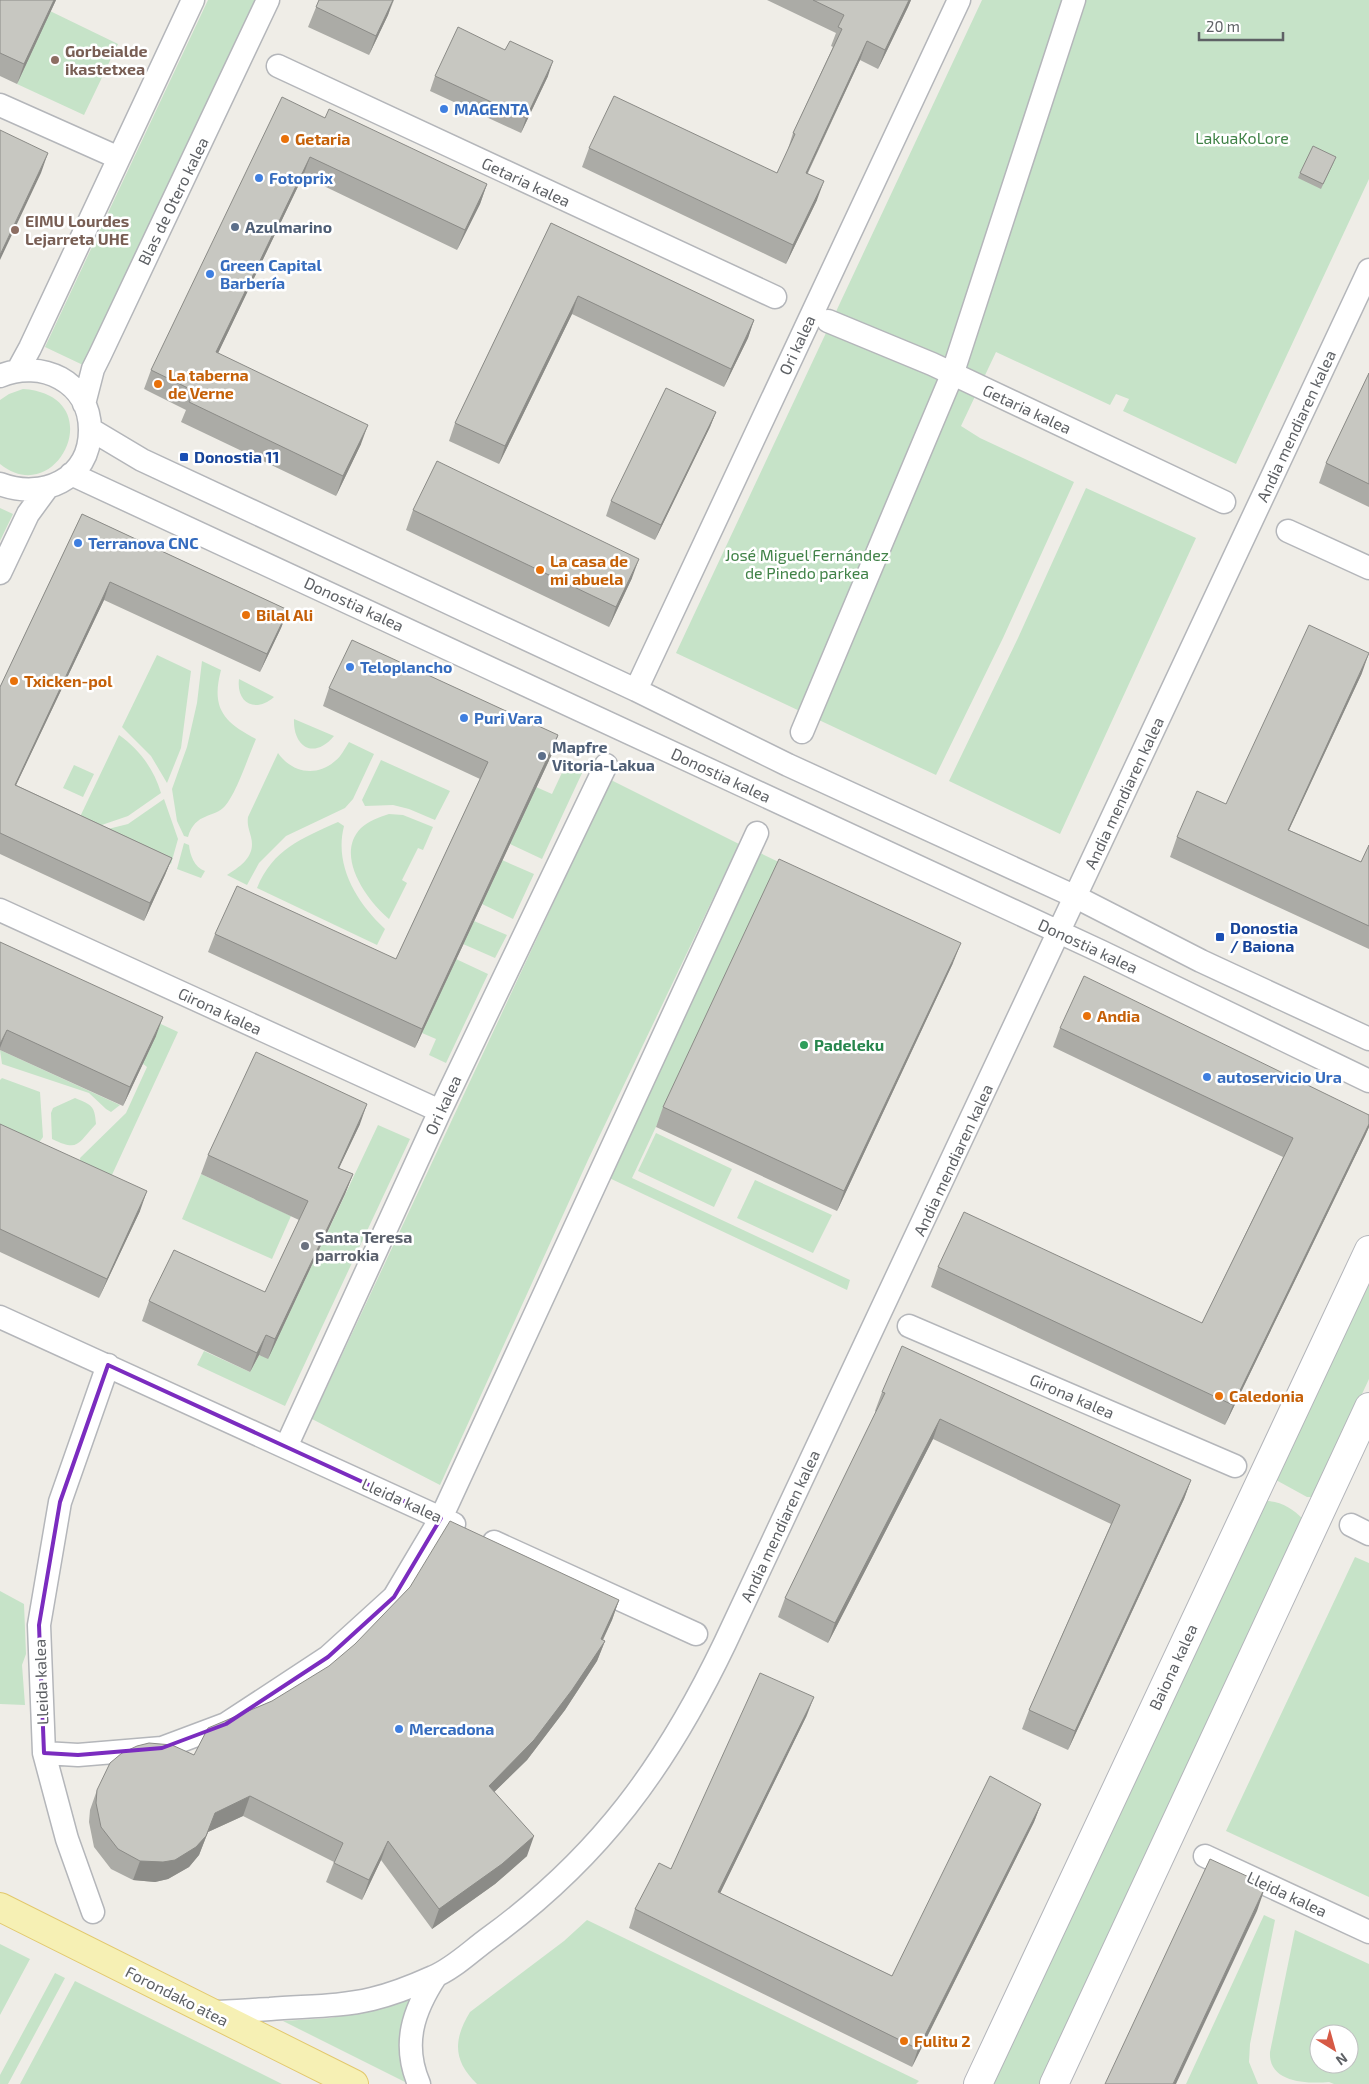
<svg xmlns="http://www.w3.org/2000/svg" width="1369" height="2084" font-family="'Exo 2',sans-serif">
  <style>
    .green { fill: #c6e3c8; fill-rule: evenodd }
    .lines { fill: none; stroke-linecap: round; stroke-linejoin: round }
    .street-casing { stroke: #b4b6ba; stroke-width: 25 }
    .secondary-casing { stroke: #b3b5ba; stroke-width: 30 }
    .primary-casing { stroke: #e2c86d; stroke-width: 30 }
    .street { stroke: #fff; stroke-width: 22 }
    .secondary { stroke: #fff; stroke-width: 28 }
    .primary { stroke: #f6f0b4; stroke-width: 28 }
    .wall { fill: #ababa6 }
    .shaded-wall { fill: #8b8b87 }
    .building { fill: #c7c7c1; stroke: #8b8b87 }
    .marked { fill: none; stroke: #7b2cbf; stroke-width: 4; stroke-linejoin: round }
    .education-dot { fill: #8d6e63; stroke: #fff; stroke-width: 2 }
    .shop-dot { fill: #3f7fe0; stroke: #fff; stroke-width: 2 }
    .food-dot { fill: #e8710a; stroke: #fff; stroke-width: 2 }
    .service-dot { fill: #5c6f8a; stroke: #fff; stroke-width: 2 }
    .transit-dot { fill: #1a4fb4; stroke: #fff; stroke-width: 2 }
    .leisure-dot { fill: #2e9e5b; stroke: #fff; stroke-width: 2 }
    .worship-dot { fill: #6b7280; stroke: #fff; stroke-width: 2 }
    .labels { text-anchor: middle; stroke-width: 5; stroke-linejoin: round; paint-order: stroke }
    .education-label { font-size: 16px; font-weight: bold; fill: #785e54; stroke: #fff; text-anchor: start }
    .shop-label { font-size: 16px; font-weight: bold; fill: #366cbe; stroke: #fff; text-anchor: start }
    .park-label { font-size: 16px; fill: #408247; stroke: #fff }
    .food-label { font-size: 16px; font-weight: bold; fill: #c56008; stroke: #fff; text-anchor: start }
    .street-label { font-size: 16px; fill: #5e6165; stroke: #fff }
    .service-label { font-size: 16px; font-weight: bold; fill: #4e5e75; stroke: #fff; text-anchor: start }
    .transit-label { font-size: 16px; font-weight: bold; fill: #164399; stroke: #fff; text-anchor: start }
    .leisure-label { font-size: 16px; font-weight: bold; fill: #27864d; stroke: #fff; text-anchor: start }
    .worship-label { font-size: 16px; font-weight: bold; fill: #5b616d; stroke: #fff; text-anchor: start }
  </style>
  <rect width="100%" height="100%" fill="#efede7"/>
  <path class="green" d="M208,0H255L83,365L45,347Z
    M982,0H1369V179L1236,464L1123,411L1129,399L1116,394L1110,405L996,352L961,426L980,438L1074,482L1003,638L936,775L676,653Z
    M50,11L118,44L84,115L17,84Z
    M23,389C112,395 58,511 0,464V400L9,394Z
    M1086,488L1196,538L1060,834L949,781L1018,638Z
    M0,508L13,514L0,541Z
    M157,655L191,671L181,748L167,783L151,756L122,727Z
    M202,661L221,670C211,708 223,722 256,739C248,757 237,792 225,806C215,818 195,812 188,837L184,836L177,821L172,789L187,747L197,703Z
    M239,679L274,697C256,713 236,704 239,679Z
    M294,719L334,736C314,760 293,747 294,719Z
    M119,735C139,749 154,769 161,793L128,816L93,828L78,821Z
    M349,742L374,754L353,799L345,808L286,836L259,863L247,885L227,875C241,866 256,856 251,837C249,829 247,825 248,817L278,753C291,772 316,778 335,761C341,757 345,748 349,742Z
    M381,760L450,791L435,820L409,809L393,805L365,806L362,800Z
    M567,762L583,771L542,859L510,844L536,787L552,794Z
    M74,765L94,774L83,797L63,788Z
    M611,780L739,844L588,1160L440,1485L312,1419Z
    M164,799L178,839L171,864L96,832L128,824Z
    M389,814L403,815L433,827L423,850L418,848L402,880L407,883L389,919C367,901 334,855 361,828C369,821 379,817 389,814Z
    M338,822L344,826C334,865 356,902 385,929L377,945L257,888C273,849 301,839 338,822Z
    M184,843L189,845C190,855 194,867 205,871L201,878L177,869Z
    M756,851L787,866L772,879L632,1178L850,1280L847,1290L605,1176Z
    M502,860L534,874L513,919L482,904Z
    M474,921L507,935L495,958L463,944Z
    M0,949L178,1032L111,1177L82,1175L80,1158L126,1113L147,1067Z
    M456,959L488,974L446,1063L429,1055L436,1039L422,1033Z
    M0,1050L120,1105L111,1112L106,1109L89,1093L2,1064Z
    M2,1078L40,1092L43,1137L38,1144L0,1125V1080Z
    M75,1098C91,1105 95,1105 96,1124C77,1144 79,1152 52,1139L51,1113L53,1108Z
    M378,1125L410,1139L285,1406L197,1365L204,1351L250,1372L259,1355L268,1358Z
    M656,1133L732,1169L714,1207L638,1171Z
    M201,1174L291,1216L272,1259L182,1219Z
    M755,1180L832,1215L813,1253L737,1218Z
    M1369,1280V1379L1314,1497H1307L1276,1480Z
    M1266,1501C1281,1501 1293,1509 1303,1519L1040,2084H992Z
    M1355,1557L1369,1563V1897L1226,1831Z
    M0,1591L24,1604L26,1654L22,1665L25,1705L0,1704Z
    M1264,1915L1275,1920L1250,2044L1249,2062L1258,2084H1186Z
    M587,1920L919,2081L916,2084H477C453,2061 453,2040 470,2012L564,1941Z
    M1295,1930L1369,1964V2084H1334L1329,2082C1306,2084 1268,2082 1270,2052ZM1319,2034H1349V2064H1319Z
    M0,1944L30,1959L0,2015Z
    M55,1973L65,1978L8,2084H0V2075Z
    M75,1981L282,2084H20Z
    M410,1994C402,2027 400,2049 405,2082L283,2021L330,2018L367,2011Z"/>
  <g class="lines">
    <g class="street-casing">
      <path id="street" d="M278,66L775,297
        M0,105L119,158
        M828,321L932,364L1224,502
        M18,370L30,348L193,0
        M0,376C41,359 90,381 90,430C90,480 42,500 0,484
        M84,404L93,369L100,355L268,0
        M90,429L142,460L636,690L788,765L1076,897L1201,961L1369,1039
        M71,474L1102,952L1369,1081
        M1288,531L1369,568
        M0,573L28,514L47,488
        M636,690L959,0
        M802,732L952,375L1074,0
        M0,910L440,1111
        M0,1317L454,1524
        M909,1326L1235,1466
        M286,1447L440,1111L606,765
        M1351,1525L1369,1534
        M494,1542L696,1634
        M44,1753L78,1755L162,1748L226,1724L328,1657L394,1597L441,1518L757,833
        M1205,1856L1369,1932
        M93,1912L67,1839L44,1753L39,1625L60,1502L108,1365
        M210,2012C230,2012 250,2010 270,2009C304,2006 339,2007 372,1999C393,1994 413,1986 433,1977C453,1969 471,1951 489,1938C600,1857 666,1766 725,1643L1369,270
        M419,2084C402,2044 413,2011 436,1976"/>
    </g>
    <g class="secondary-casing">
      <path id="secondary" d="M978,2084L1369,1250
        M1054,2084L1369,1407"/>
    </g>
    <g class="primary-casing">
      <path id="primary" d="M0,1907L354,2084"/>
    </g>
    <use href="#street" class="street"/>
    <use href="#secondary" class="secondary"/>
    <use href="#primary" class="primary"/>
  </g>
  <path class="wall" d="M0,0H56L17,84L0,76Z
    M319,0H394L388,15L369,55L308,27Z
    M767,0H911L908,7L878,69L860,60L808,173L817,200L786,264L582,167L589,148L777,173L787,152L793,133L833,47L831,46L836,33Z
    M435,76H548L521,133L430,91Z
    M325,118L487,184L480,204L457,250L303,176L218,353L361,444L336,496L181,422L186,410L144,389L151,370Z
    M1334,162L1321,189L1298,178L1300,173Z
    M551,223L754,320L748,338L724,387L572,314L499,464L449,441L455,423Z
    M1369,373V507L1319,483L1326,463Z
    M716,412L710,427L655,540L606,516L611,501Z
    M413,510L632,578L609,627L406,530Z
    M82,514L288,610L281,628L260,672L104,600L16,785L172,858L165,875L144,921L0,854V687Z
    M1362,673L1289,830L1361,862L1369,845V949L1170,857L1177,837L1226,804Z
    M329,688L558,735L552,754L415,1048L208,952L215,934L396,959L480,779L323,706Z
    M0,942L156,1036L123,1106L0,1050Z
    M953,963L837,1211L656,1127L663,1107Z
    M1060,1028L1369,1115V1127L1365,1136L1225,1425L931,1287L938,1267L1202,1323L1283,1157L1053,1047Z
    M0,1124L140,1211L99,1298L0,1252Z
    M360,1124L339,1168L353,1174L345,1194L268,1359L259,1355L250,1372L142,1321L149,1301L265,1292L299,1220L201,1174L208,1155Z
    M882,1392L1191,1480L1184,1499L1068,1750L1022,1729L1029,1710L1111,1524L933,1439L828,1643L778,1617L785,1598L876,1412L875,1411Z
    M619,1600L612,1620L603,1640L605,1641L597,1661L565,1710L527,1760L494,1792L527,1856L495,1884L432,1929L381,1860L362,1900L326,1882L334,1862L243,1816L208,1832L199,1855L189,1867L168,1879L155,1882L133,1880L111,1869L94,1847L89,1822L90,1810L97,1790Z
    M807,1715L720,1893L892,1976L1041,1804L1034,1822L912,2067L629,1928L635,1909Z"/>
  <path class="shaded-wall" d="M54,0H56L17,84L24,64Z
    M393,0L388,15L369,55L376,36Z
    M909,0H911L908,7L878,69L885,50Z
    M867,41L860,60L799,191L806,173Z
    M553,61L548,76L521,133L526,118Z
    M48,153L41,173L0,260V255Z
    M310,157L303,176L209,372L216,352Z
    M824,181L817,200L786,264L793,245Z
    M487,184L480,204L457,250L465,230Z
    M578,296L572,314L499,464L505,446Z
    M754,320L748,338L724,387L731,369Z
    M716,412L710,427L655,540L661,525Z
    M368,425L361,444L336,496L343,476Z
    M639,559L632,578L609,627L616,607Z
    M110,582L104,600L8,802L15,785Z
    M288,610L281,628L260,672L267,654Z
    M1369,653L1362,673L1280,849L1288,830Z
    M558,735L552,754L415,1048L422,1029Z
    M172,858L165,875L144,921L150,903Z
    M961,943L953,963L837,1211L844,1191Z
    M163,1017L156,1036L123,1106L130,1087Z
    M7,1030L0,1048V1044Z
    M367,1104L360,1124L330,1187L338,1168Z
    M1369,1124V1127L1365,1136L1225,1425L1233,1405Z
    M353,1174L345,1194L268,1359L275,1339Z
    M147,1191L140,1211L99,1298L107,1279Z
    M266,1335L259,1355L250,1372L257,1353Z
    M940,1419L933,1439L828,1643L835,1623Z
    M1191,1480L1184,1499L1068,1750L1075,1731Z
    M619,1600L612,1620L596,1654L605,1641L597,1661L565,1710L527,1760L481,1805L489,1786L601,1639Z
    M814,1697L807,1715L712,1910L718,1892Z
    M250,1796L243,1816L208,1832L199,1855L189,1867L168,1879L155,1882L133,1880L140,1861L215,1813Z
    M1041,1804L1034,1822L912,2067L918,2049Z
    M534,1836L527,1856L495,1884L432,1929L439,1909Z
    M388,1841L381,1860L362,1900L369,1880Z
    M1266,1885L1257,1911L1176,2084H1173Z"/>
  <path class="building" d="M0,0H54L24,64L0,53Z
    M319,0H393L376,36L316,7Z
    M813,0H909L885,50L867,41L806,173L824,181L793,245L589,148L614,96L777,173L795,134L793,133L842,29L838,27L844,15Z
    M458,27L505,50L510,41L553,61L526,118L435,76Z
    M282,97L325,118L329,109L487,184L465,230L310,157L216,352L368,425L343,476L189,402L194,391L151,370Z
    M0,130L48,153L0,255Z
    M1313,146L1336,157L1323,184L1300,173Z
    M551,223L754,320L731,369L578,296L505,446L455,423Z
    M1369,373V484L1326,463Z
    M666,388L716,412L661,525L611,501Z
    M437,461L639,559L616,607L413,510Z
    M82,514L288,610L267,654L110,582L15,785L172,858L150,903L0,833V687Z
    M1309,625L1369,653L1288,830L1361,862L1369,845V926L1177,837L1197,791L1226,804Z
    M352,640L558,735L422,1029L215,934L237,886L396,959L488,762L329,688Z
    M779,859L961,943L844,1191L663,1107Z
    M0,942L163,1017L130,1087L7,1030L0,1044Z
    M1084,976L1369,1115V1124L1233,1405L938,1267L964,1212L1202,1323L1293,1138L1060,1028Z
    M256,1052L367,1104L338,1168L353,1174L275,1339L266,1335L257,1353L149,1301L174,1250L265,1292L308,1201L208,1155Z
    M0,1124L147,1191L107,1279L0,1229Z
    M902,1346L1191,1480L1075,1731L1029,1710L1120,1505L940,1419L835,1623L785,1598L885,1393L882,1392Z
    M450,1521L619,1600L601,1639L605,1641L572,1690L534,1740L489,1786L534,1836L502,1864L439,1909L388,1841L369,1880L334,1863L343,1843L250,1796L215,1813L206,1836L196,1847L175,1860L163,1862L140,1861L118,1849L101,1827L96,1803L97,1790L110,1763L122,1753L137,1746L149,1743L172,1745L194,1755L208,1728L272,1701L329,1666L355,1644L410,1587Z
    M760,1673L814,1697L718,1892L892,1976L990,1776L1041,1804L918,2049L635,1909L659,1863L671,1869Z
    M1210,1859L1266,1885L1173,2084H1105Z"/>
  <path class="marked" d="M108,1365L441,1518L394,1597L328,1657L226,1724L162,1748L78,1755L44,1753L39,1625L60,1502Z"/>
  <g class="education-dot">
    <circle cx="55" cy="60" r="5"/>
    <circle cx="15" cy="230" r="5"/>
  </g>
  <g class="shop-dot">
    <circle cx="444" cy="109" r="5"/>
    <circle cx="259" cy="178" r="5"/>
    <circle cx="210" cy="274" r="5"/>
    <circle cx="78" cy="543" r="5"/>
    <circle cx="350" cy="667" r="5"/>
    <circle cx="464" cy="718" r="5"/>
    <circle cx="1207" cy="1077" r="5"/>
    <circle cx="399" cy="1729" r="5"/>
  </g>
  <g class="food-dot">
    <circle cx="285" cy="139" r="5"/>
    <circle cx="158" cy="384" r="5"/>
    <circle cx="540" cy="570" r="5"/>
    <circle cx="246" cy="615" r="5"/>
    <circle cx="14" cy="681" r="5"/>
    <circle cx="1087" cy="1016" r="5"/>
    <circle cx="1219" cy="1396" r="5"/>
    <circle cx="904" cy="2041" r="5"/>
  </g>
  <g class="service-dot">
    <circle cx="235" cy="227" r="5"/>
    <circle cx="542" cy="756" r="5"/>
  </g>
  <g class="transit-dot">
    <rect x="179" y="452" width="10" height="10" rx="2.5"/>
    <rect x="1215" y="932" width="10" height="10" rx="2.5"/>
  </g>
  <circle class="leisure-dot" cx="804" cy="1045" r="5"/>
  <circle class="worship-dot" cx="305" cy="1246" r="5"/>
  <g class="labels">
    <g class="education-label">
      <text x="65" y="57">Gorbeialde<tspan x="65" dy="18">ikastetxea</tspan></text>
      <text x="25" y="227">EIMU Lourdes<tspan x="25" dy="18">Lejarreta UHE</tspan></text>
    </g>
    <g class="shop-label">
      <text x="454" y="115">MAGENTA</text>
      <text x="269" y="184">Fotoprix</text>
      <text x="220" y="271">Green Capital<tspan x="220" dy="18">Barbería</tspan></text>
      <text x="88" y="549">Terranova CNC</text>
      <text x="360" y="673">Teloplancho</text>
      <text x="474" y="724">Puri Vara</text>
      <text x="1217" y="1083">autoservicio Ura</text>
      <text x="409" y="1735">Mercadona</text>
    </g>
    <g class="park-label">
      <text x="1242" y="144">LakuaKoLore</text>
      <text x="807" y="561">José Miguel Fernández<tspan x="807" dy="18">de Pinedo parkea</tspan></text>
    </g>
    <g class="food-label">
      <text x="295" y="145">Getaria</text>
      <text x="168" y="381">La taberna<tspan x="168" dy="18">de Verne</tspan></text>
      <text x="550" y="567">La casa de<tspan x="550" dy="18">mi abuela</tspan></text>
      <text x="256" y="621">Bilal Ali</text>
      <text x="24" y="687">Txicken-pol</text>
      <text x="1097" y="1022">Andia</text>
      <text x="1229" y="1402">Caledonia</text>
      <text x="914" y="2047">Fulitu 2</text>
    </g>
    <g class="street-label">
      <text transform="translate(526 182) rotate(25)" y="6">Getaria kalea</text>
      <text transform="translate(173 201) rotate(-64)" y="6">Blas de Otero kalea</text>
      <text transform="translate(797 345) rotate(-65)" y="6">Ori kalea</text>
      <text transform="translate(1027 409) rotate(25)" y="6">Getaria kalea</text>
      <text transform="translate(1296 426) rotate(-65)" y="6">Andia mendiaren kalea</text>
      <text transform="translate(354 604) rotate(25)" y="6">Donostia kalea</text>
      <text transform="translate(721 775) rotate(25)" y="6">Donostia kalea</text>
      <text transform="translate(1124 793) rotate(-65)" y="6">Andia mendiaren kalea</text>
      <text transform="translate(1088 946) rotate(25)" y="6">Donostia kalea</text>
      <text transform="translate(220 1011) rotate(25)" y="6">Girona kalea</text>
      <text transform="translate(443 1105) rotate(-65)" y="6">Ori kalea</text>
      <text transform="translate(953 1160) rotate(-65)" y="6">Andia mendiaren kalea</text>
      <text transform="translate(1072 1396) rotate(23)" y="6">Girona kalea</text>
      <text transform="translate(402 1500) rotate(24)" y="6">Lleida kalea</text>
      <text transform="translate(780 1526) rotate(-65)" y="6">Andia mendiaren kalea</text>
      <text transform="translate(1173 1667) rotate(-65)" y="6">Baiona kalea</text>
      <text transform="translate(41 1682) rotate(-92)" y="6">Lleida kalea</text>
      <text transform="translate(1287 1894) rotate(25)" y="6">Lleida kalea</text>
      <text transform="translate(177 1996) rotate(27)" y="6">Forondako atea</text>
    </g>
    <g class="service-label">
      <text x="245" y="233">Azulmarino</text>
      <text x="552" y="753">Mapfre<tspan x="552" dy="18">Vitoria-Lakua</tspan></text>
    </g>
    <g class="transit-label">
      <text x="194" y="463">Donostia 11</text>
      <text x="1230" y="934">Donostia<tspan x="1230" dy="18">/ Baiona</tspan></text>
    </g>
    <g class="leisure-label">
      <text x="814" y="1051">Padeleku</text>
    </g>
    <g class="worship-label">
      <text x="315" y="1243">Santa Teresa<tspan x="315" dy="18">parrokia</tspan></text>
    </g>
  </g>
  <g transform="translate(1334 2049) rotate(143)"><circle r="24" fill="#ffffff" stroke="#bfc0c1"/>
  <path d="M0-4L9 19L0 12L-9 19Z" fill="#d65a46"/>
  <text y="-8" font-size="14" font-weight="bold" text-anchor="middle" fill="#5e6165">N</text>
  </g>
  <path d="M1199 32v8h84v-8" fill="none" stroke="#5e6165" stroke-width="2.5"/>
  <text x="1206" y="32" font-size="15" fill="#5e6165" stroke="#ffffff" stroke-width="4" paint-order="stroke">20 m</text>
</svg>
